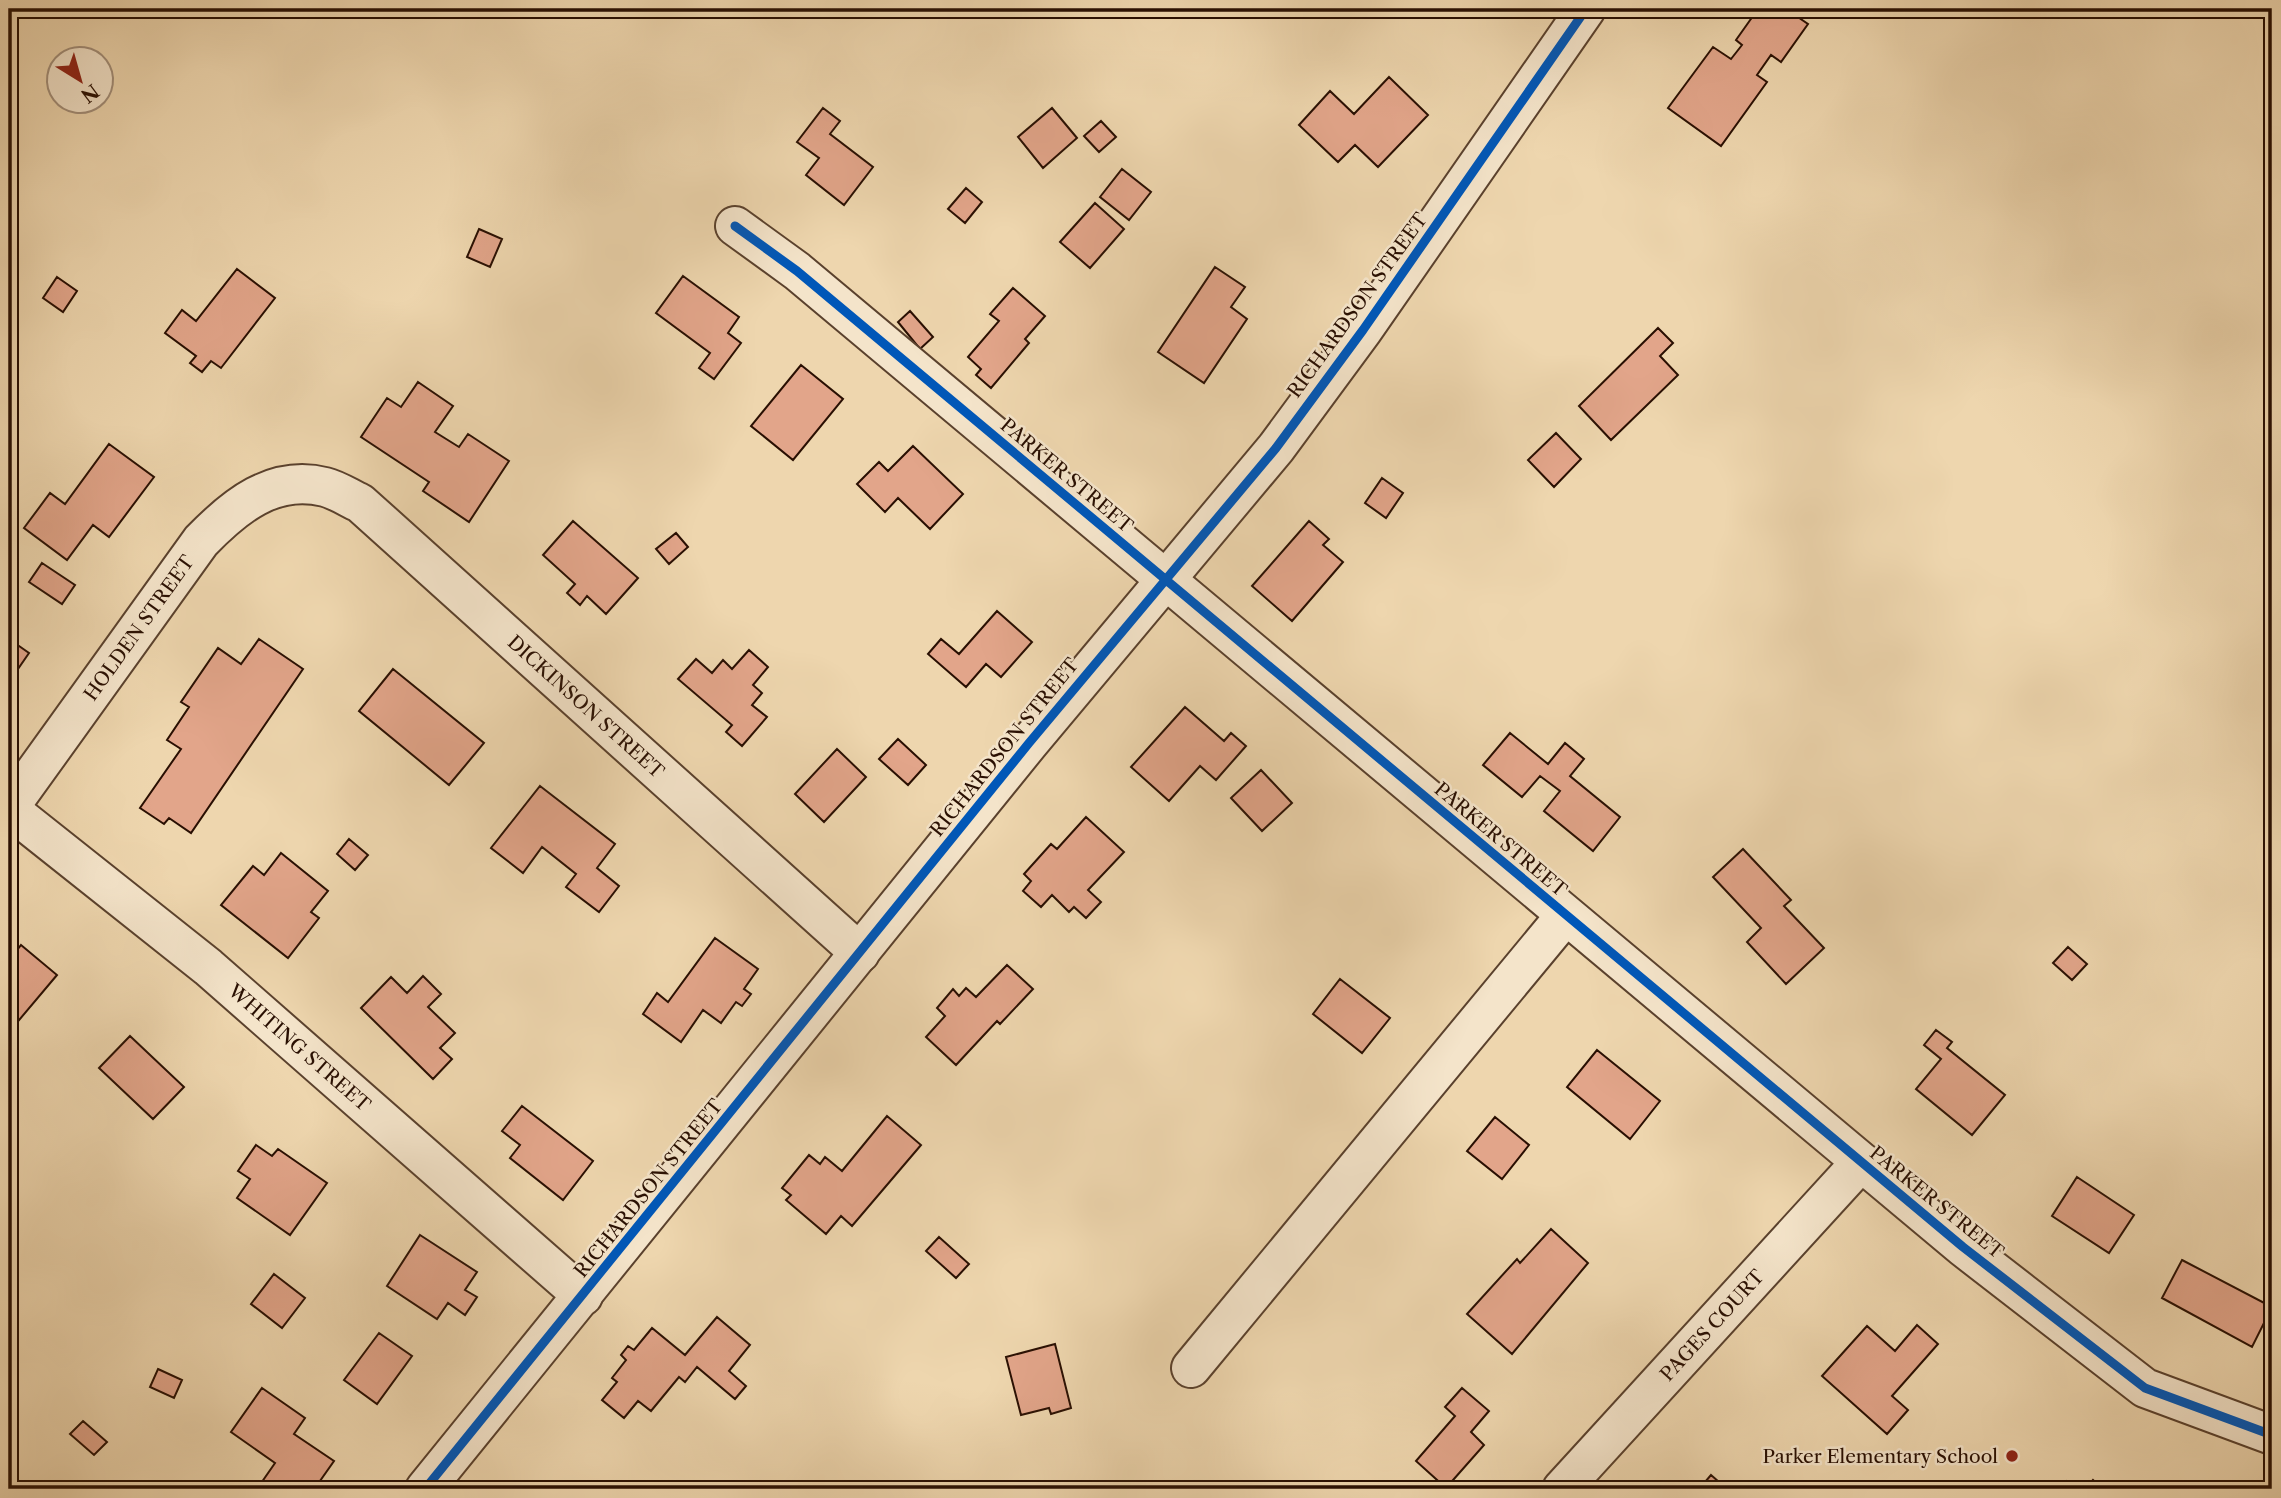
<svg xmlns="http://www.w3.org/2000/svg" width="2281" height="1498" font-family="'Libre Caslon Text',serif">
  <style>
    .building { fill: #e2a58a; stroke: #290f02; stroke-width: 2 }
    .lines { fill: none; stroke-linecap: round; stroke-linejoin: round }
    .minor-casing { stroke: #5a412d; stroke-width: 42 }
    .minor { stroke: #f4e4ca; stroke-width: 38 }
    .cycleway-casing { stroke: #f4e4ca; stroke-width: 13 }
    .cycleway { stroke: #0057b8; stroke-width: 9 }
    .poi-dot { fill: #8f2418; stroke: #f4e4ca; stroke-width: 2.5 }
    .labels { text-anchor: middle; stroke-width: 5; stroke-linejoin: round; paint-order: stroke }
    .street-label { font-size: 19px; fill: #290f02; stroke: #f4e4ca }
    .poi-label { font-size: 19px; fill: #290f02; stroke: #f4e4ca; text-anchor: end }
  </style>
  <rect width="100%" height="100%" fill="#eed6ae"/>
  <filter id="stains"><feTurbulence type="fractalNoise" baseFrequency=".00286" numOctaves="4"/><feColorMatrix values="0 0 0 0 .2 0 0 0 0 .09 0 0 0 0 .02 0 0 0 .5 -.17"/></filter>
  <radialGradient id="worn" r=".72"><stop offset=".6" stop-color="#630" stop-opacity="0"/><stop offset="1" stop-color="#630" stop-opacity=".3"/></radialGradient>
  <path class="building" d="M1284,9H1304L1286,15Z
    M1758,9H1786L1808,24L1781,62L1771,55L1757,75L1767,82L1721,146L1668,108L1713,47L1731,59L1742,45L1736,40Z
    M1389,77L1428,115L1378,167L1355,145L1338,162L1299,125L1330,91L1354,114Z
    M823,108L840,121L830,134L873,167L844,205L806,175L819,158L797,142Z
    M1052,108L1077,138L1043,168L1018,137Z
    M1101,121L1116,137L1099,152L1084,136Z
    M1122,169L1151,192L1129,220L1100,197Z
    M966,188L982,202L965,223L948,209Z
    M1095,203L1124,229L1090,268L1060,242Z
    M479,229L502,239L490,267L467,257Z
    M1215,267L1245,287L1231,307L1247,319L1204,383L1158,352Z
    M237,269L275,298L221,368L211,361L202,372L190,363L196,356L165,333L182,310L196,321Z
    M683,276L739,317L728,333L741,343L714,379L699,368L710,353L656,313Z
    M57,277L77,291L63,312L43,298Z
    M1013,288L1045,316L1025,339L1029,343L991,388L976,375L981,369L968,357L999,321L990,314Z
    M910,311L933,337L920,349L898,322Z
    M1658,328L1673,343L1660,356L1678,375L1611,440L1579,406Z
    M801,365L843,399L793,460L751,426Z
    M418,382L453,406L435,432L459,447L468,434L509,461L469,522L423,491L429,482L361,437L387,398L401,407Z
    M1556,433L1581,459L1554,487L1528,460Z
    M109,444L154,477L109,537L93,525L67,560L24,528L50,493L65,504Z
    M913,446L963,494L930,529L898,498L885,512L857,484L879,462L888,471Z
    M1382,478L1403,493L1386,518L1365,503Z
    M573,521L638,578L606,614L587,596L580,605L567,593L575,584L543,555Z
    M1309,521L1329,539L1323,545L1343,562L1292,621L1252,586Z
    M676,533L688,547L669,564L656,549Z
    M42,563L75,585L62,604L29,582Z
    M997,611L1032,642L1001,677L986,664L966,687L928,654L941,639L959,654Z
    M9,639L29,653L9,682Z
    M259,639L303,669L191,833L169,818L164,824L140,808L181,749L167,740L189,707L181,702L218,648L241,664Z
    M749,650L768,667L753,685L762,693L752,705L767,717L742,746L726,732L732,725L678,679L696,659L712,673L723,660L732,669Z
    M393,669L484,743L449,785L359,711Z
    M1185,707L1224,741L1231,733L1246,746L1216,780L1200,766L1169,801L1131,767Z
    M1510,733L1548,764L1565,743L1584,759L1570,776L1620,817L1593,851L1544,811L1560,791L1540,776L1522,797L1483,765Z
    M898,739L926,765L908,785L879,759Z
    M837,749L866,777L824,822L795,794Z
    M1261,770L1292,803L1262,831L1231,798Z
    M540,786L615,844L597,868L619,886L599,912L566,887L576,874L542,847L523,873L491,848Z
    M1086,817L1124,852L1088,890L1101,902L1086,918L1074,907L1069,912L1052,895L1041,907L1023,891L1031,881L1024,874L1051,844L1057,849Z
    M349,839L368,855L355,870L337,854Z
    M1743,849L1791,900L1784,906L1824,948L1786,984L1747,942L1761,928L1713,877Z
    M281,853L328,891L311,912L319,918L288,958L221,905L253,866L264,875Z
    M715,938L758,969L744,989L751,994L742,1006L736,1002L721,1023L703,1010L681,1042L643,1014L657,993L668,1002Z
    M21,945L57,975L9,1032V949L14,954Z
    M2068,947L2087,964L2072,980L2053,963Z
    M1007,965L1033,989L1000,1024L997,1021L956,1065L926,1037L945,1016L937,1008L953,989L959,996L966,988L976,997Z
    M423,976L441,994L428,1007L455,1033L440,1048L452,1059L433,1079L361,1008L391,977L407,993Z
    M1340,979L1390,1018L1362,1053L1313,1014Z
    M1936,1030L1952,1042L1947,1048L2005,1095L1972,1135L1916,1089L1941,1059L1924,1045Z
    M130,1036L184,1087L153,1119L99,1068Z
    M1597,1050L1660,1101L1630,1139L1567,1087Z
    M522,1106L593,1161L563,1200L510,1158L520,1145L502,1131Z
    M887,1116L921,1145L852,1226L841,1216L826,1234L786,1200L791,1195L782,1188L809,1155L820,1164L825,1157L842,1171Z
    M1495,1117L1529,1145L1502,1179L1467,1151Z
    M256,1145L272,1156L278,1149L327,1183L290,1235L237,1198L250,1179L238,1171Z
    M2077,1177L2134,1215L2109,1253L2052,1216Z
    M1551,1229L1588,1263L1512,1354L1467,1314L1517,1259L1520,1263Z
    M420,1235L477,1272L465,1290L477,1297L465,1315L448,1303L437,1319L387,1286Z
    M939,1237L969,1264L956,1278L926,1251Z
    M2182,1260L2272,1307L2252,1347L2162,1298Z
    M274,1274L305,1298L282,1328L251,1304Z
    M717,1317L750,1345L729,1371L746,1386L735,1399L697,1367L685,1382L679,1377L651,1411L638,1401L624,1418L602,1400L617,1382L612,1378L626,1360L621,1355L628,1346L634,1350L652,1328L685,1355Z
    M1917,1325L1938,1344L1892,1396L1908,1410L1887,1434L1822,1376L1867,1326L1895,1351Z
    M379,1333L412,1356L377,1404L344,1380Z
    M1055,1344L1071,1408L1051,1414L1049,1408L1021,1415L1006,1357Z
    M158,1369L182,1380L174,1398L150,1387Z
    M262,1388L305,1418L294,1434L334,1461L320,1481L326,1485L324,1489H257L275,1463L231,1432Z
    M1462,1388L1489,1411L1471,1432L1484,1445L1446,1488L1416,1461L1455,1416L1445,1407Z
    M83,1421L107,1442L94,1455L70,1434Z
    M1711,1475L1727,1489H1699Z
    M2093,1480L2103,1489H2085Z
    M2067,1481L2076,1489H2059Z"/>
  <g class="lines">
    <g class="minor-casing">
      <g id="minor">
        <path d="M735,226L797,271L1963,1247L2145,1388L2272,1435"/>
        <path id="s1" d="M9,808L201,541C234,507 273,474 325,487C337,490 349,498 360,503L860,953"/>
        <path id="s2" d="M9,809L208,967L583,1296"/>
        <path d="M1191,1368L1565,916"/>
        <path d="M425,1489L1029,743L1276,448L1363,330L1586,9"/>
        <path id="s3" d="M1562,1489L1861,1162"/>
      </g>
    </g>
    <use href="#minor" class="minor"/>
    <g class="cycleway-casing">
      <path id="cycleway" d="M735,226L797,271L1963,1247L2145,1388L2272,1435
        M425,1489L1029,743L1276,448L1363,330L1586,9"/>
    </g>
    <use href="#cycleway" class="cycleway"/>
  </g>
  <circle class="poi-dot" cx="2012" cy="1456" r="7"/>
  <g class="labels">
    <g class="street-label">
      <text transform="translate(1357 305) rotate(-54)" y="7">RICHARDSON STREET</text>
      <text transform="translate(1067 475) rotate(40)" y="7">PARKER STREET</text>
      <text dy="7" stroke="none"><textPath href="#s1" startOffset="222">HOLDEN STREET</textPath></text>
      <text dy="7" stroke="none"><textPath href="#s1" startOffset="814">DICKINSON STREET</textPath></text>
      <text transform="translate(1004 747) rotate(-51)" y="7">RICHARDSON STREET</text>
      <text transform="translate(1501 839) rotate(40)" y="7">PARKER STREET</text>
      <text dy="7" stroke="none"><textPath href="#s2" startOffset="376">WHITING STREET</textPath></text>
      <text transform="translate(648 1188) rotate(-51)" y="7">RICHARDSON STREET</text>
      <text transform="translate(1937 1202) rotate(39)" y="7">PARKER STREET</text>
      <text dy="7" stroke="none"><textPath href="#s3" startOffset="222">PAGES COURT</textPath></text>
    </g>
    <g class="poi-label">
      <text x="1998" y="1463">Parker Elementary School</text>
    </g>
  </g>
  <rect width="2281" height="1498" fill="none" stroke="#eed6ae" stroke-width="35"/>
  <rect x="10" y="10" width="2260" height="1477" fill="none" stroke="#290f02" stroke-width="3.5"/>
  <rect x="18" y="18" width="2246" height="1463" fill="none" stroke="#290f02" stroke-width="2"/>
  <g transform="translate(80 80) rotate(143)"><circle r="33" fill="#f4e4ca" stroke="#a38f7a" stroke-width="2"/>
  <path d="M0-5L12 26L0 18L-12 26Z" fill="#8f2418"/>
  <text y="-10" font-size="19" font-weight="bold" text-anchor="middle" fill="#290f02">N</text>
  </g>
  <rect width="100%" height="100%" filter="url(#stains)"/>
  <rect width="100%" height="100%" fill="url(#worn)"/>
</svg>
